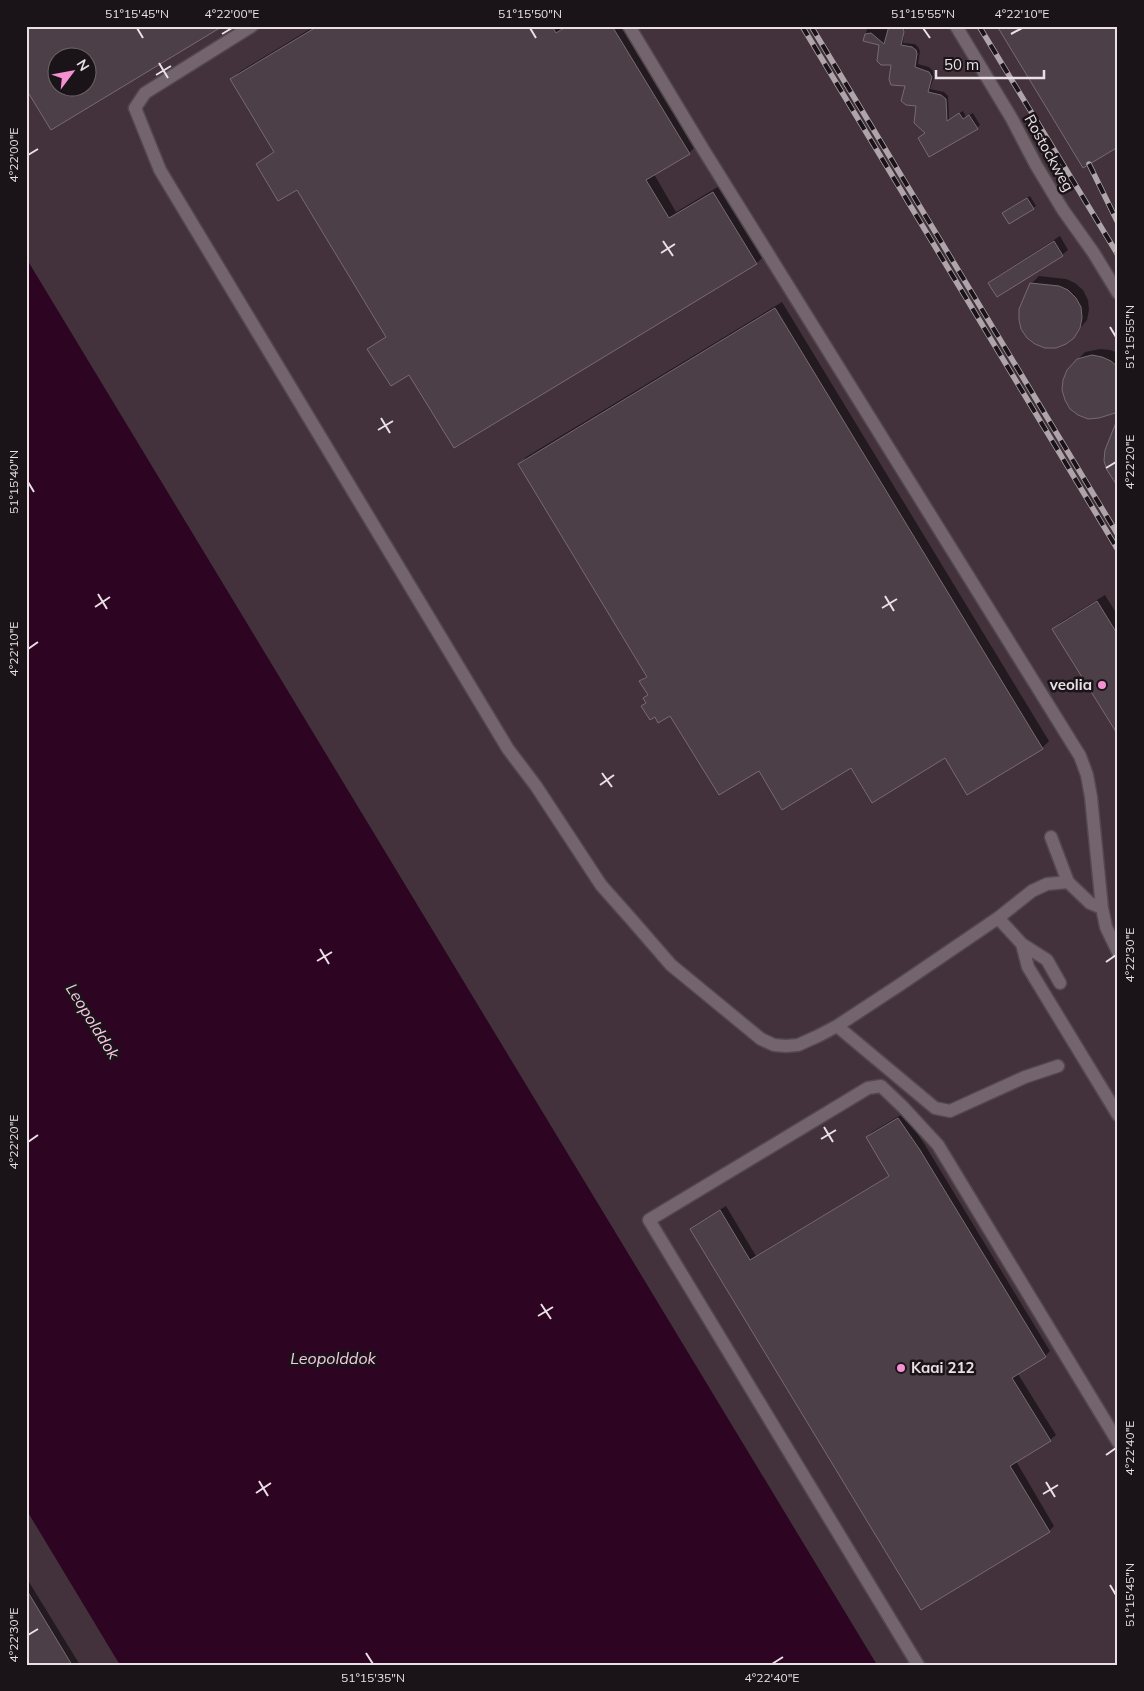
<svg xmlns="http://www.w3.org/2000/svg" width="1144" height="1691" font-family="Mulish,sans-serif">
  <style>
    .built { fill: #43323c; fill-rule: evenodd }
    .water { fill: #2d0422 }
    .shadow { fill: #0007; fill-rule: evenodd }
    .building { fill: #4c3f47; stroke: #786a72; fill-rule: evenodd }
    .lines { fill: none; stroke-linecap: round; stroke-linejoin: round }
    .minor-casing { stroke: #52484e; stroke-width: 15 }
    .minor { stroke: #73646d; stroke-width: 12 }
    .rail-casing { stroke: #aea4aa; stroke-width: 5.5 }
    .rail { stroke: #1a1418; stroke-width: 4; stroke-dasharray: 11; stroke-linecap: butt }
    .ticks { fill: none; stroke: #e9e0e5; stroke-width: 2 }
    .poi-dot { fill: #f591d2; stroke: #1a1418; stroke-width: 2 }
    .labels { text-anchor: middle; stroke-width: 5; stroke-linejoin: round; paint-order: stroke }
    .street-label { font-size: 15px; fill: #e9e0e5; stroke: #1a1418 }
    .poi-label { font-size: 15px; font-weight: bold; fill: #e9e0e5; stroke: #1a1418; text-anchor: end }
    .water-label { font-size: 16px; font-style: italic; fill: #f7c8e4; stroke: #1a1418 }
    .neatline { fill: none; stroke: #e9e0e5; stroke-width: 2 }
    .ticks-label { font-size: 12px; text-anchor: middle; fill: #e9e0e5 }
  </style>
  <rect width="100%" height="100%" fill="#362a31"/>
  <path class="built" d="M26,26H1118V1665H877L26,258ZM58,58H88V88H58Z
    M26,1509L120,1665H26Z"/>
  <path class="water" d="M26,258L877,1665H120L26,1509Z"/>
  <path class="shadow" d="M26,26H221L51,129ZM58,58H88V88H58Z
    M315,26H624L696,146L689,153L654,174L676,212L721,185L764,256L757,263L454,447L409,373L369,350L387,336L297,188L257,164L275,151L232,79L239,72Z
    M868,26H905L903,43L915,44L918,47L920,51L918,64L929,67L933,71L934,77L930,89L944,92L948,96L949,119L963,111L966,117L973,113L980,125L977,128L926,132L918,105L880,44L864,40Z
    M1030,196L1036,206L1033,208L1007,210Z
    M1060,236L1068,250L1062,255L998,295L990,283L995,278Z
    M1039,276L1066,279L1075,283L1083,290L1088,300L1089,310L1087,320L1073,337L1032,283Z
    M782,302L1049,741L1042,748L851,767L670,714L655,716L643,706L647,702L645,698L648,694L641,681L647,675L519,465L526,457Z
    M1100,349L1110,350L1118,353V406L1077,360L1085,352Z
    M1105,595L1118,616V733L1054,629L1061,622Z
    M904,1113L925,1145L1050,1351L1045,1356L1018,1374L1056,1435L1050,1440L1016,1461L1054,1526L1049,1531L691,1229L697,1224L726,1206L756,1256L890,1175L867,1137L872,1132Z
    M26,1577L80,1665H26Z"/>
  <path class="building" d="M26,26H223L51,130L26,89ZM58,58H88V88H58Z
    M318,26H552L556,33L567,26H612L690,154L646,180L669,218L713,192L757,264L454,448L409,375L391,386L367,349L386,337L297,190L278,201L256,164L274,152L230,79Z
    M889,26H903L904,32L901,45L912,47L916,50L917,54L915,67L929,72L932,77L928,92L941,95L946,99L947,121L959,113L963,119L969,115L978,129L929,157L918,138L925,133L914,123L916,106L906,105L901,101L905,86L891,85L889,79L891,65H881L877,61L879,45L863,41L865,34L871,33L884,44Z
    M997,26H1118V147L1083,168Z
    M1027,198L1034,209L1009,224L1002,213Z
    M1054,241L1063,256L997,297L988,283Z
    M1030,283L1059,286L1068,290L1076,298L1081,307L1082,318L1080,328L1074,338L1066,344L1056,348H1045L1035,344L1027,338L1021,329L1019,320V309Z
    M775,308L1043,749L967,795L945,758L872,803L851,768L782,810L759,771L719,795L670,716L658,723L655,717L650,720L641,706L646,703L643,698L648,695L639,681L647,677L518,464Z
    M1092,355L1102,357L1111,361L1118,367V408L1115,413L1099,418L1088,419L1078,415L1070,409L1065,400L1062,390L1063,380L1067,370L1077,359Z
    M1117,420H1118V487L1107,470L1104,461L1105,450Z
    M1097,601L1118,635V735L1052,629Z
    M898,1118L920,1150L1046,1357L1012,1378L1051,1441L1010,1466L1050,1532L921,1610L690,1229L720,1210L750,1260L889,1176L866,1137Z
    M26,1589L72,1665H26Z"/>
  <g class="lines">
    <g class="minor-casing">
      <path id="minor" d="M252,26L145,93L135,108L160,170L508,749L536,786L601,885L632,920L671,965L761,1039L774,1045L786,1046L798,1045L818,1036L837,1026L901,984L998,918L1032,891L1047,884L1068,882
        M629,26L703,149L1080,756L1087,775L1091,797L1102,908
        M956,26L1012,119L1036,165L1063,210L1093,252L1118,293
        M1051,837L1068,882L1090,903L1102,908L1106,927L1118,952
        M998,918L1022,944L1047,960L1060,983
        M1022,944L1028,967L1118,1115
        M837,1026L935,1108L950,1111L1025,1077L1058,1066
        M918,1665L649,1220L868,1088L881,1086L903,1107L938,1145L1118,1442"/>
    </g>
    <use href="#minor" class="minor"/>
    <g class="rail-casing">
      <path id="rail" d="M802,26L1118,550
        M811,26L1118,535
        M979,26L1118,255
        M1089,164L1118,223"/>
    </g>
    <use href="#rail" class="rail"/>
  </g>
  <path class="ticks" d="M137,28L143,38M530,28L536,38M923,28L930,38M222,34L232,28M1011,34L1022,28M159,63L168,78M156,75L171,66M28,155L38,149M663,241L673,256M661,253L675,244M1110,327L1116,337M381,418L390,433M378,430L393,421M1106,468L1116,462M28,482L34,492M98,594L107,609M885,596L894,611M95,607L110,597M882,608L897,599M28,649L38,642M602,773L612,787M600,785L614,775M320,949L329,964M317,961L332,952M1106,962L1116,955M824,1127L833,1142M821,1139L836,1130M28,1142L38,1135M541,1304L551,1319M538,1316L553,1307M1106,1455L1116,1448M259,1481L268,1496M1046,1482L1055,1497M256,1493L271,1483M1043,1494L1058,1485M1110,1585L1116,1595M28,1635L38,1629M366,1653L373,1664M772,1664L783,1657"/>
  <g class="poi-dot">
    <circle cx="1102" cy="685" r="5"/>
    <circle cx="901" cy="1368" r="5"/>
  </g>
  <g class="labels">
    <g class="street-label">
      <text transform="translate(1049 153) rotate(61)" y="5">Rostockweg</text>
    </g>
    <g class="poi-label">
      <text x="1092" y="690">veolia</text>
      <text x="911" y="1373" text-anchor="start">Kaai 212</text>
    </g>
    <g class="water-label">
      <text transform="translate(93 1021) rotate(58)" y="6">Leopolddok</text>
      <text x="333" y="1364">Leopolddok</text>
    </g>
  </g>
  <rect width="1144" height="1691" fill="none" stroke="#1a1418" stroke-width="55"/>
  <g transform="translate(72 72) rotate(58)"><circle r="24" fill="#1a1418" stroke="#6d666a"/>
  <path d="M0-4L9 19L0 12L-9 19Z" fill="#f591d2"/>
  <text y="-8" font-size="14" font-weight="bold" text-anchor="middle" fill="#e9e0e5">N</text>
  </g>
  <path d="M936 70v8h108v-8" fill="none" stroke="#e9e0e5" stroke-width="2.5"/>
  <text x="944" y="70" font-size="15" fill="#e9e0e5" stroke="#1a1418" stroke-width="4" paint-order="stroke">50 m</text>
  <rect x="28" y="28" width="1088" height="1636" class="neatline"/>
  <g class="ticks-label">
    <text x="137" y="18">51°15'45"N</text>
    <text x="232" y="18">4°22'00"E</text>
    <text x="530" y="18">51°15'50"N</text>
    <text x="923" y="18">51°15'55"N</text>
    <text x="1022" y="18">4°22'10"E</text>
    <text transform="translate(14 155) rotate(-90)" y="4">4°22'00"E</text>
    <text transform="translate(1130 337) rotate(-90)" y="4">51°15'55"N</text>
    <text transform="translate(1130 462) rotate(-90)" y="4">4°22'20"E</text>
    <text transform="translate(14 482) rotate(-90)" y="4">51°15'40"N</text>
    <text transform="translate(14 649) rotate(-90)" y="4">4°22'10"E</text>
    <text transform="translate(1130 955) rotate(-90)" y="4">4°22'30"E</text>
    <text transform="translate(14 1142) rotate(-90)" y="4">4°22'20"E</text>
    <text transform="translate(1130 1448) rotate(-90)" y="4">4°22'40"E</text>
    <text transform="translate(1130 1595) rotate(-90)" y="4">51°15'45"N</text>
    <text transform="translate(14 1635) rotate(-90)" y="4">4°22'30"E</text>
    <text x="373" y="1682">51°15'35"N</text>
    <text x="772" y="1682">4°22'40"E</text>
  </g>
</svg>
